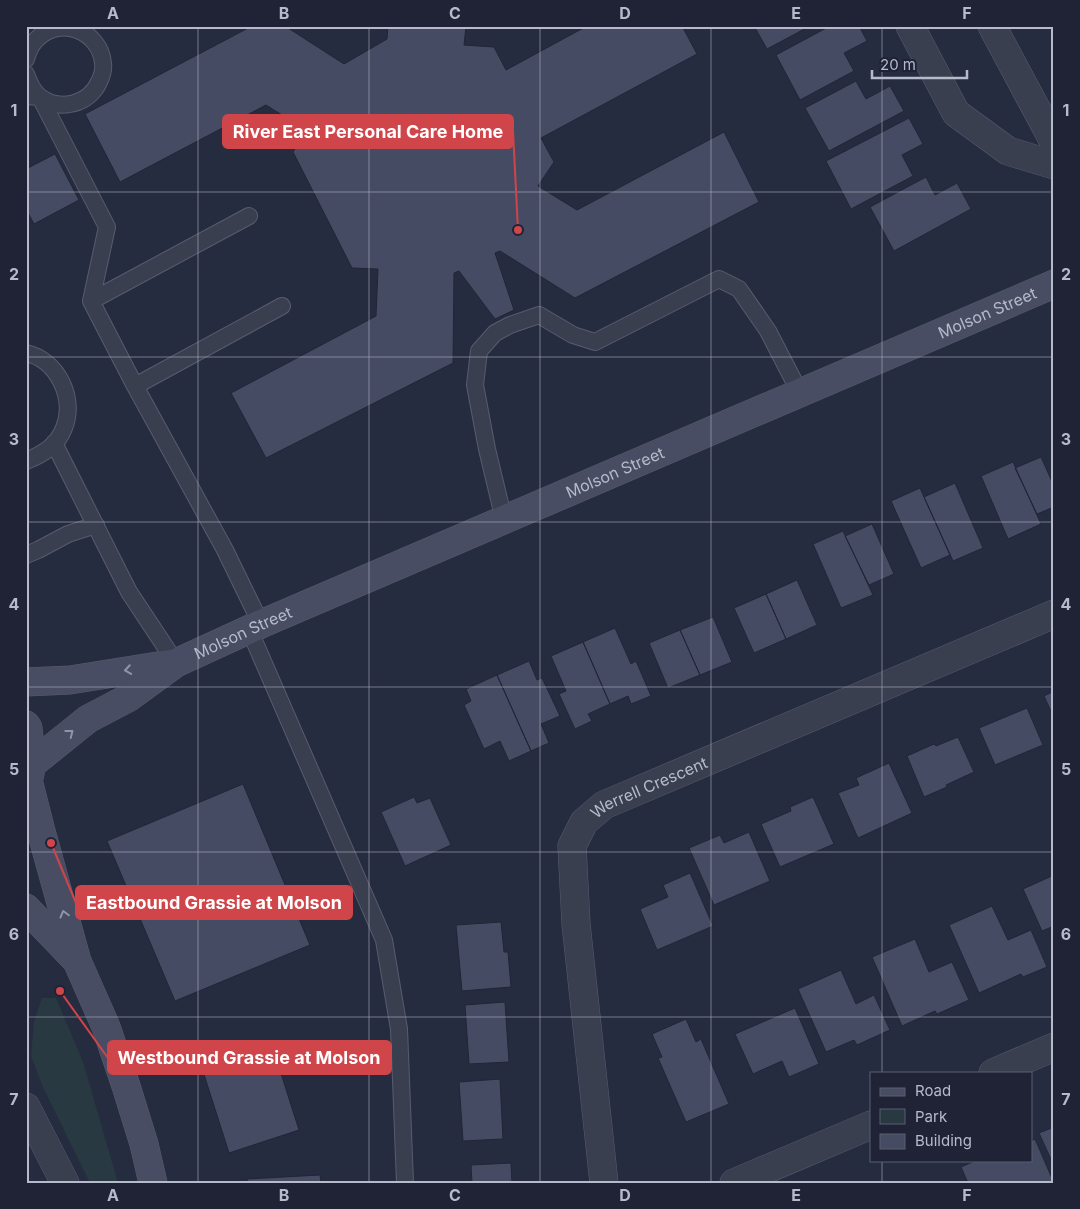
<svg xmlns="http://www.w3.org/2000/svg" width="1080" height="1209" font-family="Inter,sans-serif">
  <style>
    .green { fill: #283941 }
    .building { fill: #454b62; stroke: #212537 }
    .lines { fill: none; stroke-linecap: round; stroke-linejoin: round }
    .lane-casing { stroke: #585c6e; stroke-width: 18 }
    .street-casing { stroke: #585c6e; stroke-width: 29 }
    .secondary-casing { stroke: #585c6e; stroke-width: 29 }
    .lane { stroke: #3a3f50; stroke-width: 16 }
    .street { stroke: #3a3f50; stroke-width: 28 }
    .secondary { stroke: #484d63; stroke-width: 28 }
    .oneway { stroke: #9094a7 }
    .grid { fill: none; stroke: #b6bacb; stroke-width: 1; stroke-opacity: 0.55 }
    .labels { text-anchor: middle; stroke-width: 4; stroke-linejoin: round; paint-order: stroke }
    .street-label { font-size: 16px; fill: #b6bacb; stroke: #1f2335 }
    .leader { fill: none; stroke: #d04549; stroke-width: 2 }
    .callout-dot { fill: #d04549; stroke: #1f2335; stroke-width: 2 }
    .callout { fill: #d04549; stroke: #d04549; stroke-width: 2 }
    .callout-label { font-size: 18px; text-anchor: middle; font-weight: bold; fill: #fff }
    .neatline { fill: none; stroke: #b6bacb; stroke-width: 2 }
    .grid-label { font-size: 16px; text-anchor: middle; font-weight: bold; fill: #b6bacb }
  </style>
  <rect width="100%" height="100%" fill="#262c40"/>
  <path class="green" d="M42,998H56L83,1062L118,1183H91L89,1181L43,1087L31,1056L34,1022Z"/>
  <path class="building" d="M252,26H285L344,64L387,39L388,26H466L464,45L494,47L506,70L587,26H682L697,54L541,138L554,162L538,186L577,210L724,132L759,202L575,298L500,251L495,253L514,310L495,319L459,271L454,273L453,363L266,458L231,393L376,316L378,269L352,268L293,152L306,130L266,105L120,182L85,114Z
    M754,26H810L767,49Z
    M830,26H859L867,41L844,53L854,71L800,100L776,55Z
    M856,81L866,99L890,86L904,111L829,151L805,108Z
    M909,118L923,144L902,155L913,176L851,209L826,161Z
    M55,154L79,200L34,224L26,209V169Z
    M926,177L935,195L957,183L971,209L894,251L870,207Z
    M1041,457L1054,486V507L1037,514L1015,468Z
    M1013,462L1041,524L1008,539L981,476Z
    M955,483L983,548L953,561L924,497Z
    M920,488L950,555L921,568L891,501Z
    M872,524L894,574L869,585L845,536Z
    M843,531L873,595L841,608L813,544Z
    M797,580L817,625L786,639L766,594Z
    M766,594L786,639L754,653L734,608Z
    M713,617L732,662L700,675L680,630Z
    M615,628L631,664L636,661L651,696L631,704L628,696L610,704L583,642Z
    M680,630L700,675L668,688L649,643Z
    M583,642L610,704L588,714L592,721L575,729L559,694L566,691L551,656Z
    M529,661L537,680L542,678L560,716L541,724L549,743L531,751L497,675Z
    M497,675L531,751L509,761L500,741L484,749L464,705L471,701L466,689Z
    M1054,691V718L1044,696Z
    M1027,708L1043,745L995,765L979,728Z
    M958,737L974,772L946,785L947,787L924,797L907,756L934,744L936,746Z
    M889,763L912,813L858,838L838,793L859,785L856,778Z
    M243,784L310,945L175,1001L107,841Z
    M414,797L417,803L430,798L451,845L405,866L381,812Z
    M813,797L834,844L780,867L761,824L791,811L790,807Z
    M749,832L770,881L714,905L689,848L720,835L724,843Z
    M690,873L713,926L657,950L640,909L668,897L663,885Z
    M1054,875V926L1042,931L1023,889Z
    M992,906L1008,940L1031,930L1047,967L1023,977L1021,974L979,993L949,925Z
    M501,922L504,952H508L511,987L462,991L456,925Z
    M915,939L929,972L952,962L969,1000L937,1014L935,1011L902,1026L872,957Z
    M841,970L856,1004L874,995L890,1030L857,1045L854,1040L826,1052L798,989Z
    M505,1002L509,1062L469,1064L465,1005Z
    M795,1008L819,1064L789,1077L782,1061L753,1074L735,1034Z
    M686,1019L696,1042L701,1039L729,1104L686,1122L658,1058L662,1057L652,1034Z
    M271,1042L299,1130L229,1153L201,1065Z
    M500,1079L503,1139L463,1141L459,1082Z
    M1054,1127V1166L1039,1133Z
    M1035,1139L1054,1183H968L961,1167L977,1160H1031V1141Z
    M511,1163L512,1183H472L471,1165Z
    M320,1175L321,1183H247V1179Z"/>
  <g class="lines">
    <g class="lane-casing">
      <path id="lane" d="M26,59C28,52 31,44 37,39C60,15 100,31 103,63C104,70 102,76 99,82C89,104 60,112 40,97C33,91 29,83 26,74
        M26,96L40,97L107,227L91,301L135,386L225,550L261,624
        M91,301L249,216
        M26,353C58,360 76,399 64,428C57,446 43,454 26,461
        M135,386L282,306
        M54,443L129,592L176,663
        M504,520L487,449L475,385L479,351L495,333L510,325L539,315L573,335L595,342L719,279L739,289L768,331L800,393
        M26,555L38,550L68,534L96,525
        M249,629L384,940L399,1029L405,1183"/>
    </g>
    <g class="street-casing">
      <g id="street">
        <path d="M910,26L956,113L1008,151L1054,165"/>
        <path d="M992,26L1054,142"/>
        <path d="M993,1073L1054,1047"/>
        <path d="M26,1107L65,1183"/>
        <path id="s1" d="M604,1183L576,924L572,846L584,822L604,805L1054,614"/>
        <path d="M734,1183L871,1125"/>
      </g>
    </g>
    <g class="secondary-casing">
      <g id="secondary">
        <path d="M26,682L70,680L170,664"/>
        <path d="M26,725L28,728L32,764L29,778"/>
        <path id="s2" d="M32,764L88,719L128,698L176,663L261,624L1054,284"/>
        <path d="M28,780L41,831L77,961L106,1027L126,1086L144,1144L153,1183"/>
        <path d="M26,908L74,958"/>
      </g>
    </g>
    <use href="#lane" class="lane"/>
    <use href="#street" class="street"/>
    <use href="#secondary" class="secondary"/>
  </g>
  <defs><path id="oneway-chevron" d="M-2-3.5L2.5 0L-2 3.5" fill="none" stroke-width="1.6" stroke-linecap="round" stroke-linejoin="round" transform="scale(1.25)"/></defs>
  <g class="oneway">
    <use href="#oneway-chevron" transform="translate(128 670) rotate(171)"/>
    <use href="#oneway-chevron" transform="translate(70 733) rotate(-38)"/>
    <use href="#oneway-chevron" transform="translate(64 914) rotate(-105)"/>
  </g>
  <path class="grid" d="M198,26V1183M369,26V1183M540,26V1183M711,26V1183M882,26V1073M26,192H1054M26,357H1054M26,522H1054M26,687H1054M26,852H1054M26,1017H1054M882,1160V1183"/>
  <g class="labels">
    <g class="street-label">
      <text dy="6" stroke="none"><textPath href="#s2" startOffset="1060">Molson Street</textPath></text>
      <text dy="6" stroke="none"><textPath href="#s2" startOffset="655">Molson Street</textPath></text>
      <text dy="6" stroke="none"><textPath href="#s2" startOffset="250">Molson Street</textPath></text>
      <text dy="6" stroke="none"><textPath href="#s1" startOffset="440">Werrell Crescent</textPath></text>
    </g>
  </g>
  <path class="leader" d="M518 230L513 131M51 843L76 903M60 991L108 1058"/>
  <g class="callout-dot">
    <circle cx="518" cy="230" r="5"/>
    <circle cx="51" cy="843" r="5"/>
    <circle cx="60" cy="991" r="5"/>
  </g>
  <g class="callout">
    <rect x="223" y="115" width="290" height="33" rx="5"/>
    <rect x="76" y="886" width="276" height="33" rx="5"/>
    <rect x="108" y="1041" width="283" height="33" rx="5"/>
  </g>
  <g class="callout-label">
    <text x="368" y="138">River East Personal Care Home</text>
    <text x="214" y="909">Eastbound Grassie at Molson</text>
    <text x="249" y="1064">Westbound Grassie at Molson</text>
  </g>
  <rect width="1080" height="1209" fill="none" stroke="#1f2335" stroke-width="55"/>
  <rect x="870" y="1072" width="162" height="90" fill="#1f2335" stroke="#5b5f71"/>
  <rect x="880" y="1088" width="25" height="8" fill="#484d63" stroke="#5b5f71"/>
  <text x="915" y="1096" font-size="15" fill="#b6bacb">Road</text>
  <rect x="880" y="1109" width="25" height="15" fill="#283941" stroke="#5b5f71"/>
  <text x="915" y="1122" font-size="15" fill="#b6bacb">Park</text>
  <rect x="880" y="1134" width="25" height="15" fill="#454b62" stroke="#5b5f71"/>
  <text x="915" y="1146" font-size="15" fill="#b6bacb">Building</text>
  <path d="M872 70v8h95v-8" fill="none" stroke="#b6bacb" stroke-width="2.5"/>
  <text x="880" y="70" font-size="15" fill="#b6bacb" stroke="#1f2335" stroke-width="4" paint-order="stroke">20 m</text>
  <rect x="28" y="28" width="1024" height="1154" class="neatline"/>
  <g class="grid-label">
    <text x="113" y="19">A</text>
    <text x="284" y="19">B</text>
    <text x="455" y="19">C</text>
    <text x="625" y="19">D</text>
    <text x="796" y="19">E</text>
    <text x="967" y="19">F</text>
    <text x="14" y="116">1</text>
    <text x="1066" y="116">1</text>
    <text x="14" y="280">2</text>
    <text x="1066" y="280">2</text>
    <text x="14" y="445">3</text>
    <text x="1066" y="445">3</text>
    <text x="14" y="610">4</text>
    <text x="1066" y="610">4</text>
    <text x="14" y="775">5</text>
    <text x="1066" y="775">5</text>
    <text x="14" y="940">6</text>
    <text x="1066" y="940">6</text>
    <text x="14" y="1105">7</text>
    <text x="1066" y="1105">7</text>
    <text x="113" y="1201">A</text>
    <text x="284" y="1201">B</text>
    <text x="455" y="1201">C</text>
    <text x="625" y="1201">D</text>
    <text x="796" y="1201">E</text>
    <text x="967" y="1201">F</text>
  </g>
</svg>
